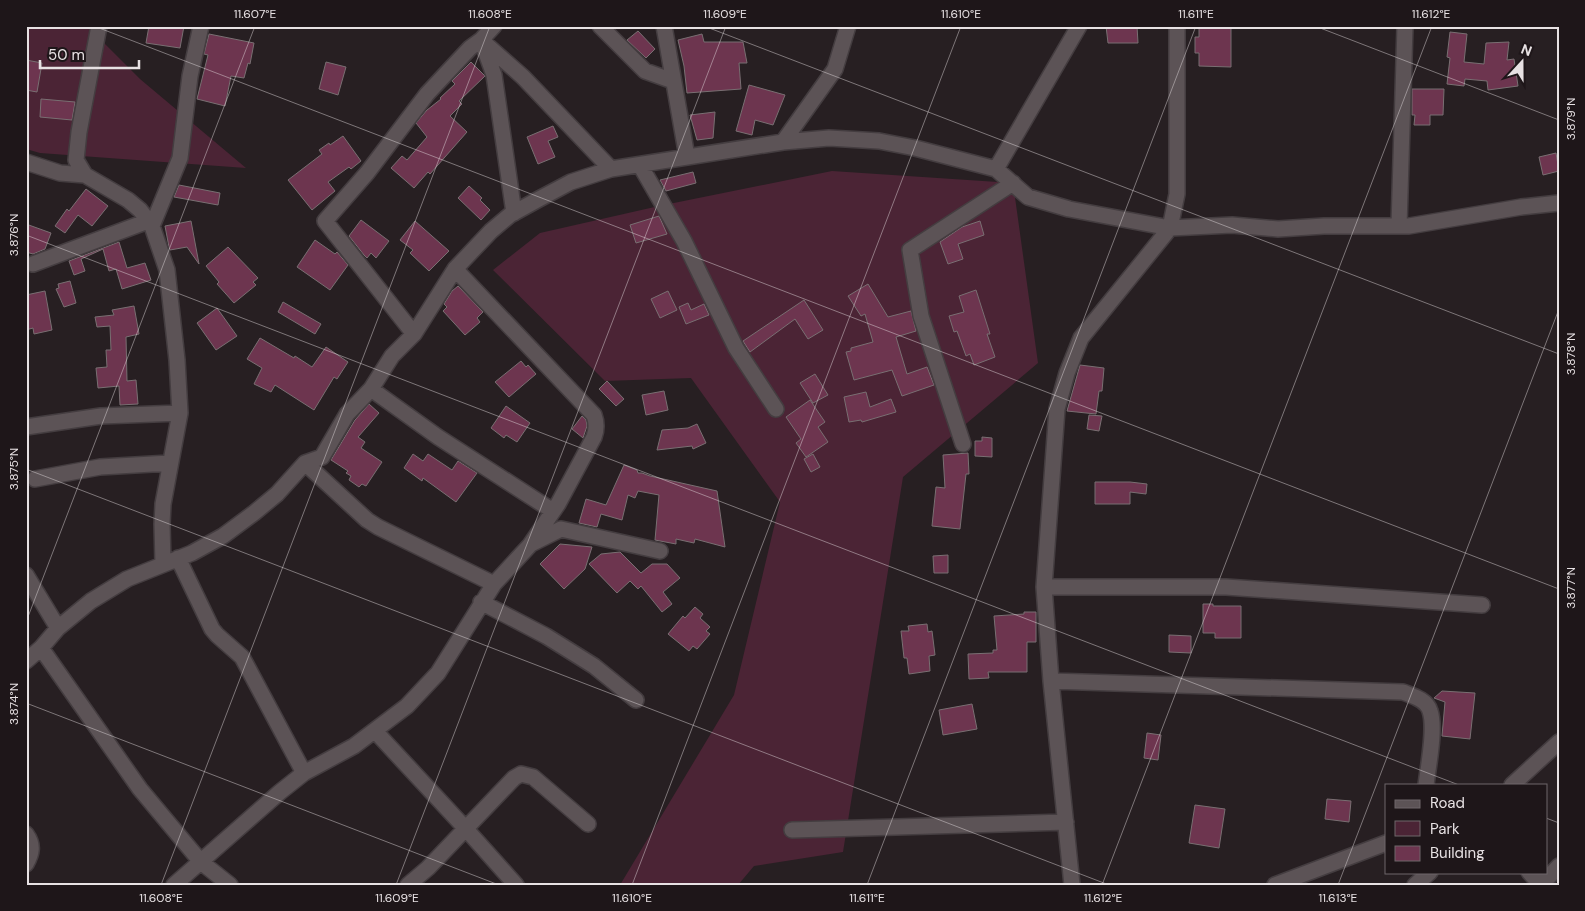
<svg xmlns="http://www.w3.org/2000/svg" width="1585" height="911" font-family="'DM Sans',sans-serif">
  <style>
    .green { fill: #4b2435 }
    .building { fill: #6d354f; stroke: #796f72 }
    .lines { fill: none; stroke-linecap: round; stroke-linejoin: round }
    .minor-casing { stroke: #443d40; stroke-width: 18 }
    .minor { stroke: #5c5356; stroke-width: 15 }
    .ticks { fill: none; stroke: #e7e1e3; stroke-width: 1; stroke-opacity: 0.45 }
    .neatline { fill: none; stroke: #e7e1e3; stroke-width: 2 }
    .ticks-label { font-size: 12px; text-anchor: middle; fill: #e7e1e3 }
  </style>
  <rect width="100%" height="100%" fill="#271f22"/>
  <path class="green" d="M26,26H87L140,79L246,168L40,153L26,149Z
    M832,171L1013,183L1038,363L903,477L843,852L754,866L738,885H620L734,695L780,502L691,378L605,381L493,270L540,233L659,206Z"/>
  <path class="building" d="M149,26H184L180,48L146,43Z
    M1106,26H1137L1138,43H1108Z
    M1199,26H1231V67L1199,66V53H1195V37H1199Z
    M638,31L655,49L646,58L627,40Z
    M1450,32L1467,34L1464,62L1484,64L1486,43L1509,42L1507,60L1514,59L1518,86L1488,90L1487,81L1465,79L1464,86L1447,84L1450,58L1447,57Z
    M209,34L254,43L250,64L248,63L244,78L231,76L225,106L197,99L208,55L204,54Z
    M702,34L704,42H743L747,63H739L741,89L687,93L684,66L678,40Z
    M26,60L42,63L37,92L26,90Z
    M326,62L346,67L338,95L319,89Z
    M471,62L485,76L459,101L462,104L450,116L467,132L430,174L428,172L414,188L391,168L402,156L407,160L427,137L416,123L427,110L441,99L440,98L455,84L452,81Z
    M749,85L785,95L773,125L755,120L752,135L736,131Z
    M1412,89H1444L1443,115H1430V125H1414L1415,115H1412Z
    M41,99L75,102L72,120L40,117Z
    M715,112L713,138L697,140L690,115Z
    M553,126L558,137L548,141L555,157L538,164L527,137Z
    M343,136L361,161L351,169L349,167L328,182L335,191L312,210L288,180L322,154L319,150L329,143L330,145Z
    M1556,153L1559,171L1543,175L1539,157Z
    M693,172L696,183L666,191L660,180Z
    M179,185L220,193L218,205L174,197Z
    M469,186L482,198L480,200L490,210L481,220L458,198Z
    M86,189L108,206L92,226L78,215L65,233L55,226L67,209L69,211Z
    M659,216L667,234L636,243L630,225Z
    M361,220L389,241L376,258L371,253L367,258L364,255L349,236Z
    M191,221L199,264L187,247L170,250L169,247L165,226Z
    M415,221L449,251L429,271L410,253L413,250L400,240Z
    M980,221L984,235L958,244L963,259L948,264L940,242L962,227Z
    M26,224L51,233L45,249L33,254L26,252Z
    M315,240L335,254L337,252L348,265L330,290L297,267Z
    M119,242L127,268L145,263L151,280L122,289L116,269L109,271L103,249L81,259L85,271L74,275L69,261Z
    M228,247L258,278L253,282L256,285L234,303L217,284L219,282L206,266Z
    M70,281L76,303L64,307L56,289L59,288L58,284Z
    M868,284L888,317L911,311L916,331L896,337L907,374L927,367L934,385L902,396L892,370L854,380L846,352L851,351V348L873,342L865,314L861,316L848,296Z
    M458,286L483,312L477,318L480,322L465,335L443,311L447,307L444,304L452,291Z
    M976,290L990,334H987L995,357L974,365L970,354L966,356L957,331L954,332L949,316L964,312L959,296Z
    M45,291L52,330L34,334L33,328L26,330V295Z
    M668,291L677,310L660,318L651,299Z
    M804,300L823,330L808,339L795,319L750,352L743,341Z
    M283,302L321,324L315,334L278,312Z
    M688,303L691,310L704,304L709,315L686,324L679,307Z
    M134,306L139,334L126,337L127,381L136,380L138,404L120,405L119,386L98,388L96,368L107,367L106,350H111L110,326L97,327L95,317L114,315L112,310Z
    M217,308L237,336L216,350L197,323Z
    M260,338L294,358L295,356L312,367L326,347L348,362L337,379L334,377L314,410L275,385L271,392L254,384L262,368L247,359Z
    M521,361L526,367L528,365L536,374L509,397L495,382Z
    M1080,365L1104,368L1102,391H1099L1096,414L1067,411Z
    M815,374L828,395L813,403L800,383Z
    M607,381L624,399L616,406L599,389Z
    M664,391L668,410L646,415L642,395Z
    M866,392L870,407L891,399L896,412L862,422L861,420L849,422L844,397Z
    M810,400L825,422L818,427L828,442L806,457L796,443L801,439L786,417Z
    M369,404L379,413L358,437L365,442L361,448L382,462L366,486L362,484L359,487L349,480L351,476L346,473L348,471L331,460L355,420Z
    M506,406L530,423L517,442L506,435L504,438L491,428Z
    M1089,415L1102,416L1099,431L1087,429Z
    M582,416L586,420L587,426L583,438L572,429Z
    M697,424L706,443L693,449L692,446L657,450L662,430L688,428Z
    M982,437L992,438V457L975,456V441H982Z
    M968,453L969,474H966L960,529L932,526L936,487L945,488L943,455Z
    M413,454L423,461L428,454L452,470L458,461L477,473L456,502L423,478L422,481L404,468Z
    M813,454L820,467L811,472L804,459Z
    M624,465L637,470L638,473H642L650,476L717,491L725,547L695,539L694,543L676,539V544L655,540L659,495L638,491L635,498L628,495L622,520L601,514L597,527L579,523L586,499L606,505Z
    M1095,482H1130L1147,484L1146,494L1130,492V504H1095Z
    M560,544L592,547L585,569L564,589L540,564Z
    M620,552L641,573L652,564H667L680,578L663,592L672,604L662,612L641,586L638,589L630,581L617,593L589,564L601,554Z
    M948,555V573H934L933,556Z
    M1203,604H1213V606H1241V638H1215V633H1203Z
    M695,607L703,614L700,618L710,627L706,631L710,634L697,649L693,646L689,651L668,634L683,616L685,618Z
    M1024,612H1036V642H1027V672H988L989,678L969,679L968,654L993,653V650H997L994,616L1024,614Z
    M927,624L928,632L932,631L935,655L929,656L930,671L909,674L907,658H904L901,631H909L908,626Z
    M1169,635L1191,636V653L1169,652Z
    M1442,691L1475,693L1470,739L1442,736L1445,702L1434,698Z
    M972,704L977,729L943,735L939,710Z
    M1147,733L1161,735L1158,760L1144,758Z
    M1327,799L1351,801L1349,822L1325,819Z
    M1195,805L1225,809L1219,848L1189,843Z"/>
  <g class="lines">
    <g class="minor-casing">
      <path id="minor" d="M99,26L79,132L76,160L85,175L128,200L140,210L152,226L167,270L177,360L180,413L163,504L162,524L163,564
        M600,26L645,71L673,81
        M664,26L687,157
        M481,40L523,77L611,169
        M482,42L494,75L514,213
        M783,142L835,69L848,26
        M26,162L60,173L85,175
        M640,165L684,241L736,348L776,409
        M996,169L1079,26
        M152,226L180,158L190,76L201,26
        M1399,226L1405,26
        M33,264L148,221
        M414,334L325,221L367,173L427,94L470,48L481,40L494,26
        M371,389L438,437L553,511
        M26,427L101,416L180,413
        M963,444L921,316L910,250L1013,183
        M305,463L367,520L378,527L494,584
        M35,479L100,467L170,463
        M531,544L561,529L660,551
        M178,558L212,629L217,635L242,657L304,773
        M26,575L58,628
        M1044,587H1226L1482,605
        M481,602L546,636L594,666L636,700
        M41,648L140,789L201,862L230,885
        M26,661L41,648L58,628L91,601L127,579L192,553L223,536L254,513L277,494L305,463L322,457L347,414L371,389L392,356L414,334L455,269L491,231L510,215L539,199L571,182L611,169L783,142L829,138L879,141L915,148L996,169L1028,197L1069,209L1170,228L1232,225L1278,229L1324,226H1409L1521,207L1559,203
        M1051,681L1403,692C1413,696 1427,700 1430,711C1436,728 1428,767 1426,785
        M375,731L466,829L516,885
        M1512,785L1559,742
        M792,830L1066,822
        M26,834C34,845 32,853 26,864
        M1529,872L1541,885L1559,866
        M174,885L280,792L304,773L354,746L407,706L438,673L494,584L530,545L558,504L594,437C597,429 597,423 594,415L455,269
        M408,885L428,868L514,778L521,774L533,777L588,824
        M1072,885L1051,681L1044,587L1057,409L1067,373L1081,338L1170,228L1177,194V26
        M1275,885L1386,843
        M1415,885L1430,872"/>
    </g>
    <use href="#minor" class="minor"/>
  </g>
  <path class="ticks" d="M94,26L1559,589M704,26L1559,354M1315,26L1559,120M26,235L1459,785M26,469L1109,885M26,622L255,26M26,703L499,885M1546,818L1559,823M161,885L490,26M396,885L726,26M632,885L961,26M867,885L1196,26M1102,885L1432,26M1338,885L1559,309"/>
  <rect width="1585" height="911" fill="none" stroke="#1e1619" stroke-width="55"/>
  <rect x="1385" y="784" width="162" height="90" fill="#1e1619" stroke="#6e676a"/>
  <rect x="1395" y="800" width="25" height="8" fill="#5c5356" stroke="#6e676a"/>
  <text x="1430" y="808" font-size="15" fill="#e7e1e3">Road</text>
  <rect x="1395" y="821" width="25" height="15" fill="#4b2435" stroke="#6e676a"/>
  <text x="1430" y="834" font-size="15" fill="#e7e1e3">Park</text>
  <rect x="1395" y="846" width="25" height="15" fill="#6d354f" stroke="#6e676a"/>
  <text x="1430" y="858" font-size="15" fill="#e7e1e3">Building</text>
  <g transform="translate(1522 62) rotate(21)" stroke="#1e1619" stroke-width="4" paint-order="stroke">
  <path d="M0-4L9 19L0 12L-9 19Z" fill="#e7e1e3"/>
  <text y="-8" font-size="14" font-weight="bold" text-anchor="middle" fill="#e7e1e3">N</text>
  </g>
  <path d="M40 60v8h99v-8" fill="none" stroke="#e7e1e3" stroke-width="2.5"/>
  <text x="48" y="60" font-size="15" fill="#e7e1e3" stroke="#1e1619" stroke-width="4" paint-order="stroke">50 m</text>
  <rect x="28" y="28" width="1530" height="856" class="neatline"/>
  <g class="ticks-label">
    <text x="255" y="18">11.607°E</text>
    <text x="490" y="18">11.608°E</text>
    <text x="725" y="18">11.609°E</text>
    <text x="961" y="18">11.610°E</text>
    <text x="1196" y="18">11.611°E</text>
    <text x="1431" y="18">11.612°E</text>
    <text transform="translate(1571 119) rotate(-90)" y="4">3.879°N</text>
    <text transform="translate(14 235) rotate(-90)" y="4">3.876°N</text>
    <text transform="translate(1571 354) rotate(-90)" y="4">3.878°N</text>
    <text transform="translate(14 469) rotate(-90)" y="4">3.875°N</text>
    <text transform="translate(1571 588) rotate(-90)" y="4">3.877°N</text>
    <text transform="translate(14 704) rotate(-90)" y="4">3.874°N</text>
    <text x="161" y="902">11.608°E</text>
    <text x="397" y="902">11.609°E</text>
    <text x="632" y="902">11.610°E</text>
    <text x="867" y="902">11.611°E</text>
    <text x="1103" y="902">11.612°E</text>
    <text x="1338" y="902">11.613°E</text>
  </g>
</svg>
